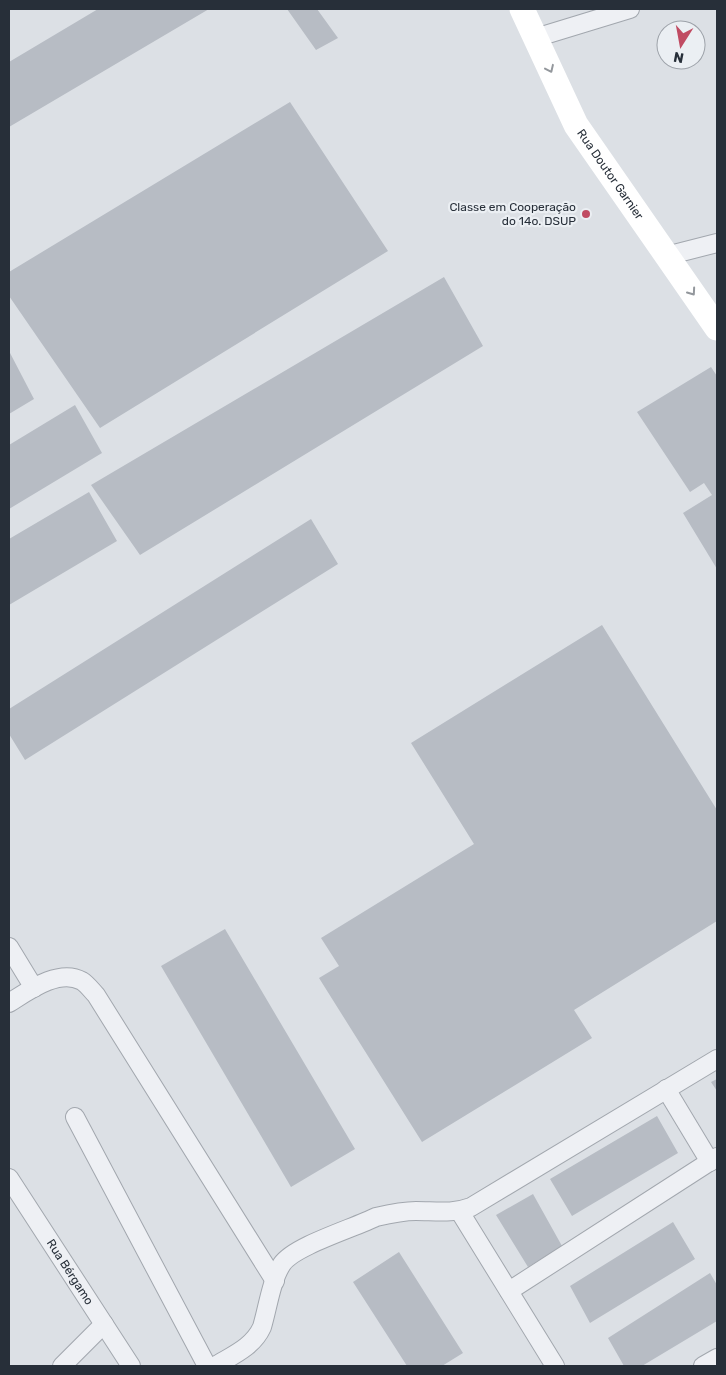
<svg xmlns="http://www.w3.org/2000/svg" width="726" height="1375" font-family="Rubik,sans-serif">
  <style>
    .building { fill: #b7bcc4 }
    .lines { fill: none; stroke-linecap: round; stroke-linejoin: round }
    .minor-casing { stroke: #a2a7ae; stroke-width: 20 }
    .minor { stroke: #eef0f4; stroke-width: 18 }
    .secondary { stroke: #fff; stroke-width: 25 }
    .oneway { stroke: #93979c }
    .poi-dot { fill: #c04b62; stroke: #ebeff3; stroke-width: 2 }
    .labels { text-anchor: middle; stroke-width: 4.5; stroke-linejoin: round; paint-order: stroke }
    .street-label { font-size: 12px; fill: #272f39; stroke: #ebeff3 }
    .poi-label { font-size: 12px; fill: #272f39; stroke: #ebeff3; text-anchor: end }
  </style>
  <rect width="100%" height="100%" fill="#dce0e5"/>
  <path class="building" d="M98,9H209L9,127V62Z
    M287,9H317L338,38L316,50Z
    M290,102L388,251L100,428L9,296V272Z
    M444,277L483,346L140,555L91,485Z
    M9,351L34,399L9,414Z
    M711,367L717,376V569L683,513L712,495L704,483L690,492L637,412Z
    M75,405L102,453L9,509V445Z
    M89,492L117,541L9,605V539Z
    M311,519L338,564L25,760L9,734V709Z
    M602,625L717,810V921L574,1010L592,1038L422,1142L319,978L339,966L321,938L474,844L411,743Z
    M225,929L355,1149L291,1187L161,966Z
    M717,1079V1091L711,1082Z
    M657,1116L678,1153L572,1216L550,1179Z
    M533,1194L562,1246L528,1267L496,1215Z
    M673,1222L695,1259L590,1323L570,1286Z
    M399,1252L463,1353L442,1366H407L353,1282Z
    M710,1273L717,1285V1321L642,1366H624L608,1338Z"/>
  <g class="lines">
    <g class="minor-casing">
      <g id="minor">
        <path d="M535,38L630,9"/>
        <path d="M666,256L717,243"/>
        <path d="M9,947L34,988"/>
        <path d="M9,1003C28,991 59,968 82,981C87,984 92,991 96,995L275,1281"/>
        <path d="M666,1089L710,1162"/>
        <path d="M75,1117L207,1366"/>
        <path id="s1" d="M9,1178L131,1366"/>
        <path d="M460,1212L555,1366"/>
        <path d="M509,1291L717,1157"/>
        <path d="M62,1366L104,1324"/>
        <path d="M215,1366C233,1355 253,1347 262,1327C268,1307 271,1281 282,1264C294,1246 354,1228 376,1217C389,1214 402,1211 416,1211C435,1211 453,1214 471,1207L717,1059"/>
        <path d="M703,1366L717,1358"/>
      </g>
    </g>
    <use href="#minor" class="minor"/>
    <path class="secondary" id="s2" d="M522,9L576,125L717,328"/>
  </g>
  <defs><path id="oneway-chevron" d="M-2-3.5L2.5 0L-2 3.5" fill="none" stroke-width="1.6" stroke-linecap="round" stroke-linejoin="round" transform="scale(1.25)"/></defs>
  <g class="oneway">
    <use href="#oneway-chevron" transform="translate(550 69) rotate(65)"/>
    <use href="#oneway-chevron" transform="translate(692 292) rotate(55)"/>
  </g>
  <circle class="poi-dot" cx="586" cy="214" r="5"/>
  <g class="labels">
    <g class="street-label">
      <text dy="4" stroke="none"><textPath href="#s2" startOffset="188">Rua Doutor Garnier</textPath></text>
      <text dy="4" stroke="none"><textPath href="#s1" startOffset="112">Rua Bérgamo</textPath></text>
    </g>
    <g class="poi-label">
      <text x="576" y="211">Classe em Cooperação<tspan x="576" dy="14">do 14o. DSUP</tspan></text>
    </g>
  </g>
  <rect width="726" height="1375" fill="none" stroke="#272f39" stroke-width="20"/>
  <g transform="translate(681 45) rotate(191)"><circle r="24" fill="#ebeff3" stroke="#9da2a9"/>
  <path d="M0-4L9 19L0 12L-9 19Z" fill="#c04b62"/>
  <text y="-8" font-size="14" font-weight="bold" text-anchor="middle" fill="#272f39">N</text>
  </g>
</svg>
